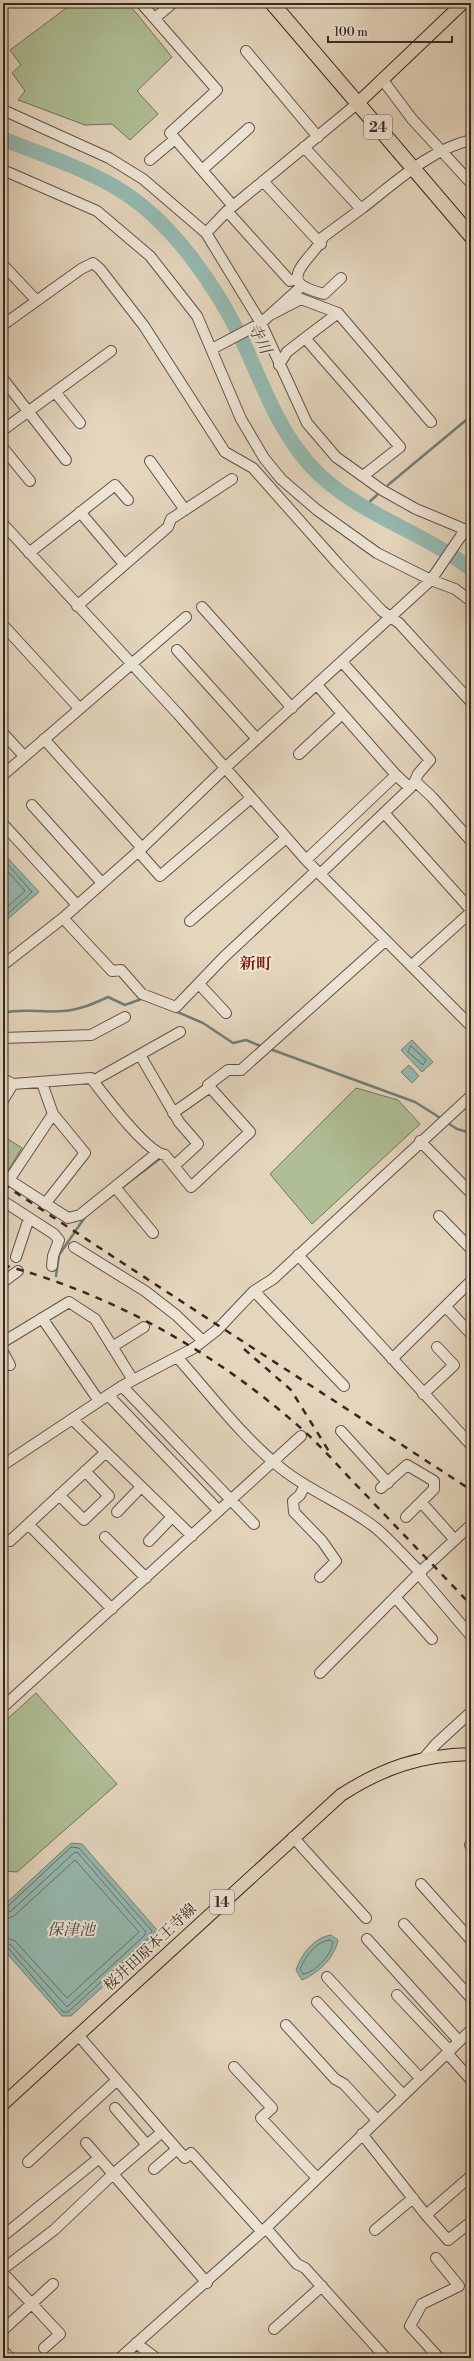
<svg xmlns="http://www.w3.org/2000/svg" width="474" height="2361" font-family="'Libre Bodoni','Noto Serif JP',serif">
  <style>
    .green { fill: #afbe95; stroke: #72735c }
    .water { fill: #95b9b0; stroke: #6f7f77 }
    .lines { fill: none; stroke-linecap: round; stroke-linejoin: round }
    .shore { stroke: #667069; stroke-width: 1 }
    .stream { stroke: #6f7f77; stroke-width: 2.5 }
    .river { stroke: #95b9b0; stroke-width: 15 }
    .minor-casing { stroke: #625349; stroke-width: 12 }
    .major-casing { stroke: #362822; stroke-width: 14 }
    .highway-casing { stroke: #362822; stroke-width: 16 }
    .minor { stroke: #ede4d4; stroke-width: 10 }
    .major { stroke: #e4d5bd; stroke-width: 12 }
    .highway { stroke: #e4d5bd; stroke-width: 14 }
    .rail { stroke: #362822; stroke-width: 2.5; stroke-dasharray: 7 7; stroke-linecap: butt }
    .labels { text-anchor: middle; stroke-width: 4; stroke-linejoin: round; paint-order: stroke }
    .shield { fill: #ede4d4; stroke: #6d6057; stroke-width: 1 }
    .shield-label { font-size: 14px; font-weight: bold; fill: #362822 }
    .street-label { font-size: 15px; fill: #362822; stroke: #ede4d4 }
    .water-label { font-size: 16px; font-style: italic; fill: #4e4c46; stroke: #ede4d4 }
    .neighbourhood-label { font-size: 16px; font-weight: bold; fill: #7a1f14; stroke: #ede4d4 }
  </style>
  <rect width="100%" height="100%" fill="#e4d5bd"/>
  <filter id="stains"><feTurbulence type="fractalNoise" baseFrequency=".005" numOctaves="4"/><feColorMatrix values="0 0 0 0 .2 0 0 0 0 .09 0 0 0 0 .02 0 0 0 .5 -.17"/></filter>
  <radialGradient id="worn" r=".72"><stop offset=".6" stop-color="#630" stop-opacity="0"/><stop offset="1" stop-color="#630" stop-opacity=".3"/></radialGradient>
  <path class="green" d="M73,3H128L172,57L137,91L158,114L130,140L112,124L85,125L18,100L25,91L12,73L21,65L10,50Z
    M356,1088L398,1100L420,1124L312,1224L270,1174Z
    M3,1136L22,1148L9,1169L3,1170Z
    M36,1693L117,1784L17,1872L3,1871V1723Z"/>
  <path class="water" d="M3,853L39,892L3,923Z
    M412,1040L433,1062L422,1072L401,1050Z
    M409,1065L419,1076L412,1083L401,1072Z
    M71,1843L82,1844L157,1930L152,1941L71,2016H62L3,1949V1906Z
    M331,1935L338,1940C334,1959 318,1973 302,1980L296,1970C302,1953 314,1938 331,1935Z"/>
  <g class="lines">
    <path class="shore" d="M3,859L32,892L3,918
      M3,866L25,891L3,911
      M411,1046L426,1060L423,1065L408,1052Z
      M3,1909L7,1907L71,1847L79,1848L152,1931L148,1939L68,2012H63L8,1948L3,1947
      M3,1914L11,1911L75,1852L78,1853L146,1932L144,1936L67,2007L11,1945L3,1942
      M3,1920L14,1916L75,1860L139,1932L67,1998L15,1941L3,1936
      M330,1940L333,1942C332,1954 315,1973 303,1974L300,1969C305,1957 316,1941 330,1940Z"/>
    <path class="stream" d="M388,485L471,416
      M365,506L377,495
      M175,1011L203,1023L233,1043L246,1040L263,1047
      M3,1013C23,1008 42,1013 63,1011C79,1010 93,1004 108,997L125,1005L144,998
      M270,1049L415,1102L442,1119
      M446,1122L457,1129L471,1133
      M120,1189L162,1157
      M107,1199L116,1193
      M56,1276L59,1255L85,1217"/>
    <path class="river" d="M3,139C41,154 80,167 115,187C171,219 217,287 244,344C263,386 279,431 310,465C353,513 421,530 471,569"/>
    <g class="minor-casing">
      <path id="minor" d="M141,3L217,90L170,133L233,206
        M155,18L173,3
        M246,51L318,137
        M382,79L412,119L471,183
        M3,110L109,158L143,179L206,233L261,323L307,423L336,457L382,490L416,509L471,532
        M304,147L361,209C395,183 429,150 471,140
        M150,160L175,139
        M3,170L97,211L150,256L197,316L241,419L264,458L281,479L317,510L377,553L431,580L455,589L471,601
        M202,170L249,128
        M263,181L321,244
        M227,211L290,281L297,278
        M206,233L227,211L358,103
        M3,265L36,300
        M341,278L324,294C317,292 309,290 303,286C284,274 319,251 323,237L361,209
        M272,314L301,299L338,313L431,422
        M3,325L81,269L93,263L100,269L144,326L225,452L253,468L338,564L382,611L399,623L471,702
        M305,338L338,313
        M212,349L261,323L302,286
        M279,365L287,352L305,338L400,447L363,476
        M3,379L66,460
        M55,392L80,423
        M3,430L111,351
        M3,448L30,481
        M150,461L185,510
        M80,512L124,564
        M3,524L178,714L306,860L471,1026
        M29,553L115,485L128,500
        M77,606L168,527L171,519L232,479
        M202,607L292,708
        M3,625L79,708
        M177,650L257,739
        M342,662L430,760L418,774L415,781
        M317,685L396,775L410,788L415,781L432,797L471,841
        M3,733L24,756
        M44,739L142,848
        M299,754L342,714
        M3,775L186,617
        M32,805L102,883
        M385,814L471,910
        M3,824L77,905
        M138,851L160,876L251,798
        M306,860L396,775
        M320,874L410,788
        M63,918L112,971L121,970L142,994L176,1007L224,957L316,871
        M190,921L286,838
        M3,965L63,918L142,848L225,768L431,580L463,533L471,526
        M411,966L471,912
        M199,984L226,1013
        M3,1038L91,1035L125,1017
        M140,1055L179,1122L198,1144L174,1166
        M3,1079L13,1084L91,1078C104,1095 146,1152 165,1155L191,1187L250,1132L208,1085L228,1070H241L385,941
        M93,1081L180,1032
        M3,1100L13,1084
        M173,1113L210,1087
        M420,1141L471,1193
        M3,1176L68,1218L80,1215L157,1153
        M9,1180L53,1114L42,1083
        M115,1187L153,1233
        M3,1201L54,1234L59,1240L53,1256L52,1266
        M45,1204L85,1153L53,1114
        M439,1216L471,1249
        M74,1247L145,1291L176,1315L203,1341
        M298,1255L471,1445
        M16,1257L29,1218
        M3,1282L18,1271
        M254,1291L344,1386
        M446,1307L471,1334
        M42,1318L99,1401
        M3,1342L69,1302L95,1319L133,1380
        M112,1347L144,1327
        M3,1352L10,1365
        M177,1357C211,1395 246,1442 286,1472C315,1494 349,1506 377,1529C392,1542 406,1558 420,1572L422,1578L471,1636
        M392,1359L471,1281
        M122,1386L254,1524
        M423,1394L454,1365L437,1347
        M108,1395L219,1511
        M72,1419L192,1536
        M341,1431L388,1483
        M3,1465L122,1386L194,1348L217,1330L254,1291L273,1279L471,1096
        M305,1485L300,1495L293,1501L294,1512L322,1541L336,1561L320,1577
        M381,1488L407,1465L434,1481V1489L406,1517
        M59,1495L84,1520L109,1496L85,1471
        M421,1502L455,1540
        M117,1512L141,1487
        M28,1524L112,1609
        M105,1537L146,1578
        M10,1541L105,1453
        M149,1541L172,1517
        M396,1598L432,1639
        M320,1673L420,1572L471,1525
        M3,1707L301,1436
        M424,1758L436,1744L471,1712
        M293,1837L366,1918
        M470,1845L471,1846
        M421,1884L471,1940
        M404,1924L471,1998
        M367,1939L459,2041
        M327,1977L420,2078
        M397,1995L449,2050
        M317,2002L403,2095
        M286,2025L335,2079L344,2084L377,2120
        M78,2035L162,2132L113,2174L207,2283
        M447,2053L471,2080
        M234,2067L272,2108L261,2118L317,2178
        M115,2108L147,2145
        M162,2132L185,2158L191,2153L262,2232
        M362,2134L426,2215L471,2176
        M28,2162L116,2081
        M154,2169L177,2149
        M426,2215L448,2240L471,2222
        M266,2228L297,2264L305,2268L386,2358
        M375,2230L413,2198
        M3,2236L99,2158
        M436,2258L459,2286L422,2304L410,2326L439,2358
        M3,2269L54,2230L113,2174L86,2143
        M3,2273L60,2334L44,2348
        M274,2329L322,2286
        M3,2330L53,2284
        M136,2343L156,2358
        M3,2351L10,2358
        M120,2358L266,2228L471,2030"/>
    </g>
    <g class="major-casing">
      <path id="major" d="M358,103L463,3
        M3,2104L341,1795C383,1768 420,1755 471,1754"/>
    </g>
    <g class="highway-casing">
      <path id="highway" d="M272,3L471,236"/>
    </g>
    <use href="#minor" class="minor"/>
    <use href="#major" class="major"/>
    <use href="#highway" class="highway"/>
    <path class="rail" d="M3,1184C158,1287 315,1388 471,1490
      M3,1265C115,1295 216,1353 303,1430C325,1450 345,1474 366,1495C401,1532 436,1568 471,1605
      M244,1349L291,1390L330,1453"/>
  </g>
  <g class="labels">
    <g class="shield">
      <rect x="364" y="115" width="28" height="24" rx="3"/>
      <rect x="210" y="1890" width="24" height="24" rx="3"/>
    </g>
    <g class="shield-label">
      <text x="378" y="132">24</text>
      <text x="222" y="1907">14</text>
    </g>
    <g class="street-label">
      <text transform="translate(150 1947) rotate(-43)" y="5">桜井田原本王寺線</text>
    </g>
    <g class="water-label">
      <text transform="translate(260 338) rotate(63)" y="6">寺川</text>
      <text x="71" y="1935">保津池</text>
    </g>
    <g class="neighbourhood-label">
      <text x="256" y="969">新町</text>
    </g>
  </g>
  <rect width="474" height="2361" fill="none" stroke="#e4d5bd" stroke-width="16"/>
  <rect x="4" y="4" width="466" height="2353" fill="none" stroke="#362822" stroke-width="2"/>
  <rect x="8" y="8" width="458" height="2345" fill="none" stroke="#362822"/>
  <path d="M328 36v6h124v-6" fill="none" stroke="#362822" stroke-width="2"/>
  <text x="334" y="36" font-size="12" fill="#362822" stroke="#ede4d4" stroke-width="3" paint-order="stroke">100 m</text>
  <rect width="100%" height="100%" filter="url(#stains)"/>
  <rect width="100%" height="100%" fill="url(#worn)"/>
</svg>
